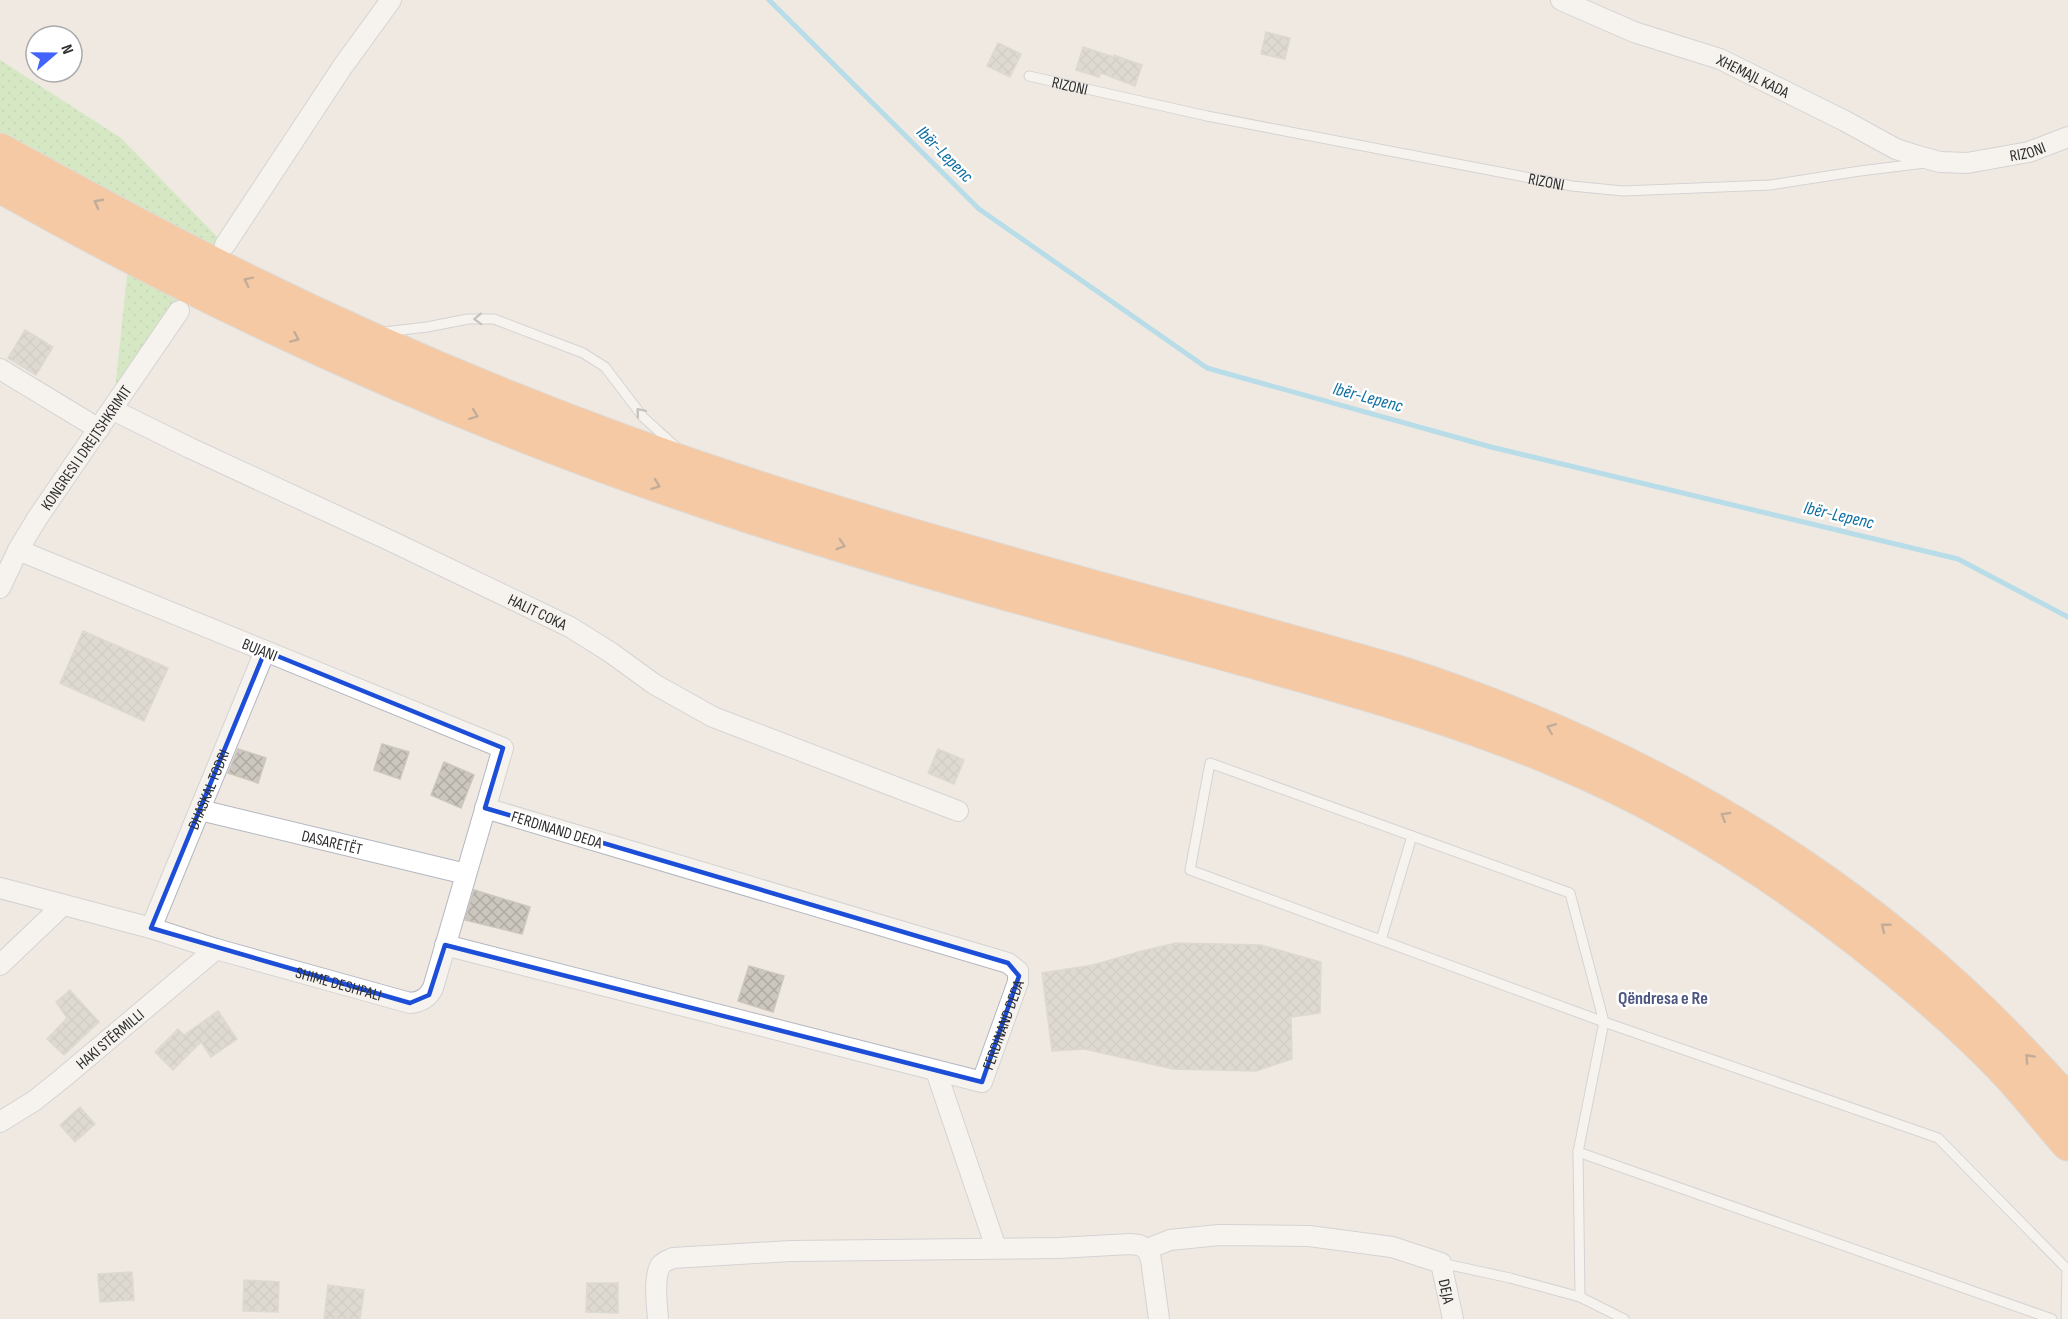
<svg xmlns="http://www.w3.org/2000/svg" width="2068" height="1319" font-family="'Sofia Sans Condensed',sans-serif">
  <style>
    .grass { fill: url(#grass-dots) }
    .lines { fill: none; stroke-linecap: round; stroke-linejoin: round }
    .stream { stroke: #75cff0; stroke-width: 5 }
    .building { fill: url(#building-cross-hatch); stroke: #cbc5ba; stroke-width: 1.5 }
    .service-casing { stroke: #b4b7c1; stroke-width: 11 }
    .minor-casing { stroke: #b4b7c1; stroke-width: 22 }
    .motorway-casing { stroke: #c9c9c9; stroke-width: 35 }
    .service { stroke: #fff; stroke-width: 9 }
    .minor { stroke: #fff; stroke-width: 20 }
    .motorway { stroke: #ffa35c; stroke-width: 33 }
    .oneway { stroke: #8c6343 }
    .oneway2 { stroke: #969696 }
    .marked { fill: none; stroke: #1d4ed8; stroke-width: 4.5; stroke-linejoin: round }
    .labels { text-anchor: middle; stroke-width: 5; stroke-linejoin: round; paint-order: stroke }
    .street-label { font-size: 16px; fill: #2e2e2e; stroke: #fff }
    .water-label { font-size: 18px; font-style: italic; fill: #0d6fa3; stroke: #fff }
    .neighbourhood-label { font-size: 18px; font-weight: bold; fill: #4d5680; stroke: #fff }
  </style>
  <defs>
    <pattern id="grass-dots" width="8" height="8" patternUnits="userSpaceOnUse" patternTransform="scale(1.5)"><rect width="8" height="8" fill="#b6e59e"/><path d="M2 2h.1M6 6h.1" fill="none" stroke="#9dc588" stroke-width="1.8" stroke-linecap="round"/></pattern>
    <pattern id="building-cross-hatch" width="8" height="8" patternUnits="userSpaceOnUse" patternTransform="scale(1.5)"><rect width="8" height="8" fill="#cbc7bf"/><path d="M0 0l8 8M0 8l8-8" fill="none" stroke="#afaba4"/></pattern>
  </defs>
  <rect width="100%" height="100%" fill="#efe9e1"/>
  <path class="grass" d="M0,60L121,138L225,245L113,410L129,256L0,186Z"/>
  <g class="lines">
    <path class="stream" d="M769,0L979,209L1207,368L1491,447L1958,559L2068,617"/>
  </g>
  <path class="building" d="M1266,32L1290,38L1285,59L1261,54Z
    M998,43L1021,54L1010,77L987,66Z
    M1083,47L1114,57V55L1142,65L1135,86L1101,73L1099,77L1076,70Z
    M25,330L53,347L36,375L8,358Z
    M83,631L168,668L144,721L60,683Z
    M382,744L409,752L400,779L374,770Z
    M238,749L266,758L258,783L228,773Z
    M938,749L964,760L954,784L928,773Z
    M444,762L474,775L461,808L431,795Z
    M474,890L530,907L522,934L465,920Z
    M1176,943L1261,945L1321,962L1320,1013L1291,1017L1292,1059L1256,1071L1173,1069L1084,1049L1052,1051L1042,973L1093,965L1138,952Z
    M749,966L784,976L773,1012L738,1001Z
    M70,990L99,1022L64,1055L47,1039L67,1018L56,1002Z
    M218,1011L237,1039L211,1057L201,1042L173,1070L155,1052L178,1029L184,1035Z
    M80,1107L95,1124L75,1142L60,1125Z
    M132,1272L134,1300L100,1302L98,1274Z
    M244,1280L279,1282L278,1312L243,1311Z
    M587,1283H618V1313L586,1312Z
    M328,1285L364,1290L360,1319H324Z"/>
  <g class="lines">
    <g class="service-casing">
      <g id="service">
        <path id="s1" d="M1029,76L1207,116L1572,186L1623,191L1770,185L1860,171L1925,163"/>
        <path d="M384,332L427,327L468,319H494L583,353L605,367L643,417L676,447"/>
        <path d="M1381,940L1412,836"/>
        <path d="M1578,1152L2052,1319"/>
        <path d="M1441,1263L1510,1278L1580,1297L1624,1319"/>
        <path d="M1580,1297L1578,1152L1604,1022L1570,893L1210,763L1190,870L1604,1022L1938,1138L2067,1269L2066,1319"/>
      </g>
    </g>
    <g class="minor-casing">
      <g id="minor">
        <path id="s2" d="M1561,0L1634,32L1720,59L1845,121L1896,149L1918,156L1940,162L1967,163L2029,152L2068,137"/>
        <path d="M225,245L343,66L391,0"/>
        <path d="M0,369L99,429"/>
        <path id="s3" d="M113,410L190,448L391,541L570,627L610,652L654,684L713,717L958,811"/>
        <path id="s4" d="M0,588L18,550L38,517L179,311"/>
        <path id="s5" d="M200,810L466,874"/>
        <path id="s6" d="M0,888L151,928L216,949L410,1003C421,1002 428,998 433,988L503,748L18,550"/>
        <path id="s7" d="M151,928L265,651"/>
        <path id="s8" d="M445,945L982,1082L1018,982V971L1008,963L485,808"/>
        <path d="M0,965L62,906"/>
        <path d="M936,1071L996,1248"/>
        <path id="s9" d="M0,1122L34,1101L64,1077L216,949"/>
        <path id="s10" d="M1147,1249L1170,1240L1219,1235L1309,1236L1392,1247L1441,1263L1453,1319"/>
        <path d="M658,1319C657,1306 653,1276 661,1265C664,1261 669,1260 673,1258L791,1251L1058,1248L1130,1244L1139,1245L1147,1249L1151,1260L1159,1319"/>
      </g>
    </g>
    <g class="motorway-casing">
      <path id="motorway" d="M0,150C66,186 131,222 198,256C376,347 563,424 753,486C964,555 1181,609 1395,671C1616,742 1815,850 1983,1012C2013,1041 2040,1071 2068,1101
        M0,186C236,319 484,430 742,514C900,566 1061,609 1221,653C1333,684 1445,714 1553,759C1663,804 1767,869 1861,943C1912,983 1963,1026 2008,1074C2029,1097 2048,1121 2068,1144"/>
    </g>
    <use href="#service" class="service"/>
    <use href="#minor" class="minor"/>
    <use href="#motorway" class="motorway"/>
  </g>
  <defs><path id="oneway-chevron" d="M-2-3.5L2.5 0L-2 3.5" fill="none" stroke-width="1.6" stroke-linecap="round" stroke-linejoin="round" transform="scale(1.5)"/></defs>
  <g class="oneway">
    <use href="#oneway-chevron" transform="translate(98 203) rotate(-152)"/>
    <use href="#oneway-chevron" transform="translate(248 281) rotate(-154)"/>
    <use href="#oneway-chevron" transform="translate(295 338) rotate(24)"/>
    <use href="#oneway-chevron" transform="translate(474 415) rotate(21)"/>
    <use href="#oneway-chevron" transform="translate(656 485) rotate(20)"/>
    <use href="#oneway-chevron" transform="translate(841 545) rotate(17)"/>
    <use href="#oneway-chevron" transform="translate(1551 728) rotate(-158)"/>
    <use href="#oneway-chevron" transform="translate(1725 816) rotate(-149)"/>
    <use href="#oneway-chevron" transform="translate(1885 927) rotate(-141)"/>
    <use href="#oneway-chevron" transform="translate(2029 1058) rotate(-133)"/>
  </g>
  <g class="oneway2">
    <use href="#oneway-chevron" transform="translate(478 319) rotate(178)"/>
    <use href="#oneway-chevron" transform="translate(640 412) rotate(-130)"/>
  </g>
  <path d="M0 0H2068V1319H0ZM265,651L503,748L485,808L1008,963L1019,976L982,1082L445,945L429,995L410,1003L151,928Z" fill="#efe9e1" fill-opacity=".55" fill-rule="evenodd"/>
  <path class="marked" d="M265,651L503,748L485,808L1008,963L1019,976L982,1082L445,945L429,995L410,1003L151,928Z"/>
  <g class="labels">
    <g class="street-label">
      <text dy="6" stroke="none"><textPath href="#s2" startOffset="207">XHEMAJL KADA</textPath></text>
      <text dy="6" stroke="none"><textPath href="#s1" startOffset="42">RIZONI</textPath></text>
      <text dy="6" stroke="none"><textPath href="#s2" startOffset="502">RIZONI</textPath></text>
      <text dy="6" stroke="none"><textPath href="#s1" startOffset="528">RIZONI</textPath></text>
      <text dy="6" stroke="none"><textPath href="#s4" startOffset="165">KONGRESI I DREJTSHKRIMIT</textPath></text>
      <text dy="6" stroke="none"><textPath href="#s3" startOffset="470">HALIT COKA</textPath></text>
      <text transform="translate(260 649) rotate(22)" y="6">BUJANI</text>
      <text dy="6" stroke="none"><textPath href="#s7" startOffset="150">DHASKAL TODRI</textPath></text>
      <text transform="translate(557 829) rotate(17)" y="6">FERDINAND DEDA</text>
      <text dy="6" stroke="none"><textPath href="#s5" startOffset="136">DASARETËT</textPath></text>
      <text dy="6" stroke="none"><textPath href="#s6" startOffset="352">SHIME DESHPALI</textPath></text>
      <text dy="6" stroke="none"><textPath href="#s8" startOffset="615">FERDINAND DEDA</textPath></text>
      <text dy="6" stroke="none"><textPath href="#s9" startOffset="138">HAKI STËRMILLI</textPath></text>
      <text dy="6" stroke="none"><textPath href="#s10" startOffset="328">DEJA</textPath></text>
    </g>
    <g class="water-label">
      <text transform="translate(945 154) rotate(45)" y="6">Ibër-Lepenc</text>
      <text transform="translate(1368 397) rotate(15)" y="6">Ibër-Lepenc</text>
      <text transform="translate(1839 515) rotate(13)" y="6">Ibër-Lepenc</text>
    </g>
    <g class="neighbourhood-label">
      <text x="1663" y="1004">Qëndresa e Re</text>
    </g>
  </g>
  <g transform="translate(54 54) rotate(70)"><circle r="28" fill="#ffffff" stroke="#ababab" stroke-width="1.5"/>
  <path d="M0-4.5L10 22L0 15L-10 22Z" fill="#4264fb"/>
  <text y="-9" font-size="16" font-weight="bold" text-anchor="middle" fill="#2e2e2e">N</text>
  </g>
</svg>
